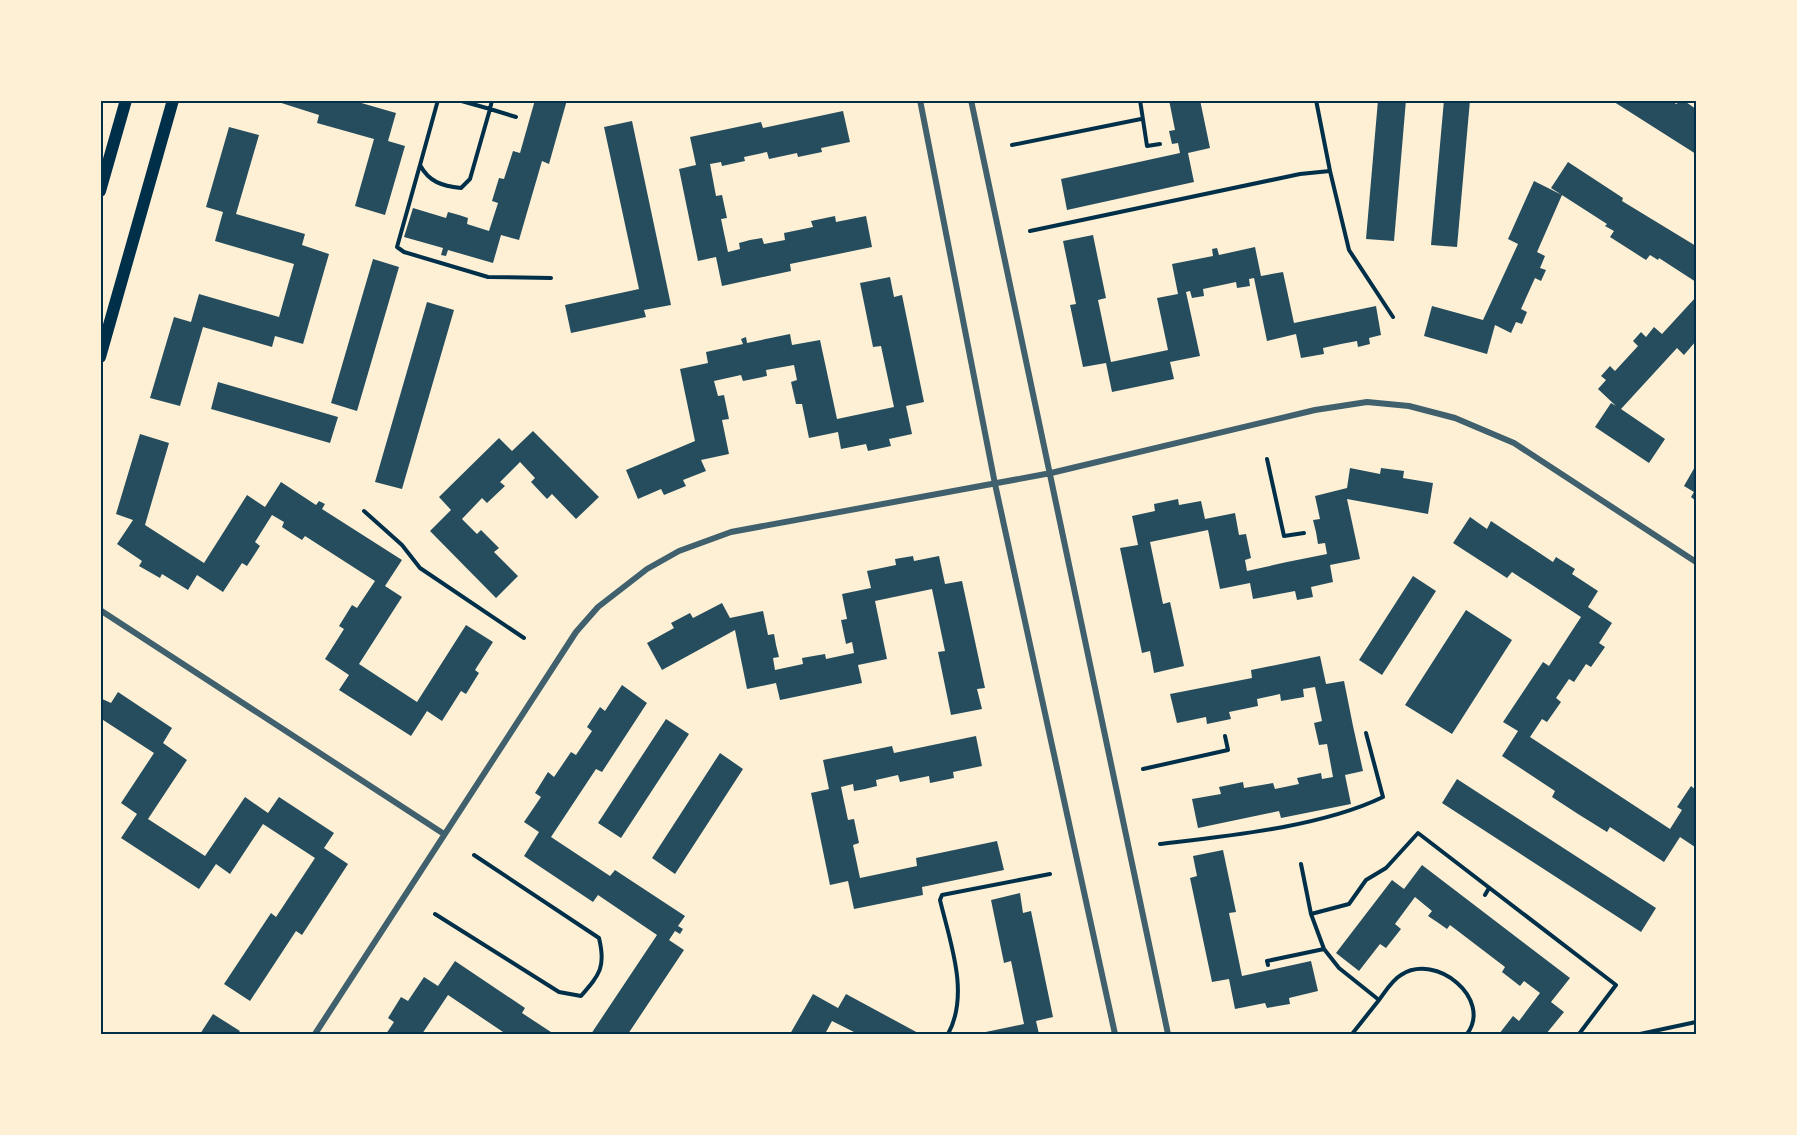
<svg xmlns="http://www.w3.org/2000/svg" width="1797" height="1135" font-family="'Noto Sans',sans-serif">
  <style>
    .building { fill: #264d5e }
    .lines { fill: none; stroke-linecap: round; stroke-linejoin: round }
    .path { stroke: #003049; stroke-width: 4 }
    .minor { stroke: #3f606c; stroke-width: 6 }
    .secondary { stroke: #003049; stroke-width: 12 }
    .neatline { fill: none; stroke: #003049; stroke-width: 2 }
  </style>
  <rect width="100%" height="100%" fill="#fdf0d5"/>
  <path class="building" d="M272,100H351L396,113L388,141L405,146L385,215L355,206L374,139L317,123L319,115Z
    M535,100H567L549,164L542,161L519,240L501,235L493,263L448,250L446,256L441,255L443,248L404,237L413,208L446,218L448,212L459,215L468,218L467,224L489,231L498,203L492,201L499,178L504,179L513,151L520,153Z
    M1169,100H1200L1210,148L1188,153L1194,182L1067,210L1061,179L1180,153L1178,143L1172,144L1169,131L1175,130Z
    M1378,100H1406L1394,241L1366,239Z
    M1444,100H1470L1457,247L1431,245Z
    M1611,100H1671L1676,104L1683,100L1696,109V154Z
    M843,111L850,142L821,148L822,152L798,157L797,153L769,159L767,152L744,157L745,161L722,166L721,162L710,164L716,196L722,195L727,218L721,219L728,252L740,249L739,243L750,240L762,238L764,244L785,240L784,233L813,227L811,221L835,216L836,222L866,216L872,247L790,264L791,271L722,286L716,257L698,261L679,169L696,165L690,137L761,122L763,128Z
    M632,121L671,305L644,310L646,317L571,333L565,305L639,289L604,127Z
    M229,127L259,135L236,214L305,234L302,245L329,254L303,344L275,336L272,347L203,327L180,406L150,398L174,317L191,322L199,294L279,317L294,264L215,241L223,212L206,207Z
    M1568,162L1623,198L1622,201L1696,246V282L1659,258L1658,260L1650,255L1646,260L1610,237L1614,231L1605,226L1607,224L1551,188Z
    M1534,181L1562,195L1537,252L1545,256L1540,268L1546,270L1541,281L1535,278L1521,309L1527,312L1522,324L1516,322L1511,333L1495,325L1487,354L1424,336L1432,306L1483,320L1518,244L1508,239Z
    M1093,235L1106,298L1098,300L1111,362L1168,350L1157,298L1178,294L1172,264L1213,256L1212,249L1217,248L1219,255L1255,247L1261,276L1283,272L1294,323L1376,306L1381,335L1369,338L1370,344L1358,347L1357,341L1341,344L1323,348L1324,354L1301,358L1296,334L1267,341L1254,278L1249,279L1250,286L1237,288L1236,282L1203,289L1204,296L1192,298L1190,291L1186,292L1200,356L1170,362L1174,379L1112,392L1106,363L1083,367L1070,305L1076,304L1063,241Z
    M373,259L399,267L357,411L331,403Z
    M890,277L894,297L902,295L924,402L906,406L912,434L889,439L891,446L868,451L866,444L841,449L838,432L809,438L802,404H796L791,382L797,380L794,365L766,370L767,376L743,381L741,375L714,381L718,396L724,395L729,419L722,420L729,454L701,460L706,471L683,480L686,486L664,495L661,489L638,499L626,470L695,441L680,369L708,363L706,352L743,344L741,339L746,337L747,343L790,334L792,345L820,340L837,419L894,407L881,346L873,347L860,283Z
    M1696,297V341L1684,355L1677,348L1621,409L1665,439L1649,463L1595,427L1611,403L1616,406L1598,389L1606,380L1601,376L1610,366L1615,371L1638,346L1633,341L1641,332L1646,337L1654,327L1662,334Z
    M427,302L454,310L402,489L375,482Z
    M218,382L338,417L330,443L211,409Z
    M533,431L599,497L576,519L552,494L547,499L531,482L535,478L520,462L500,482L505,486L487,503L482,498L462,519L477,534L481,530L499,548L494,552L518,576L496,598L430,531L451,510L439,497L499,438L512,451Z
    M140,434L169,443L145,525L204,563L247,495L265,507L281,482L316,505L319,501L325,504L322,509L402,560L385,586L402,597L359,664L417,702L466,625L493,642L475,670L479,673L466,694L461,691L442,721L427,711L411,736L339,690L349,675L325,659L344,629L339,626L352,605L357,608L375,581L305,536L302,540L291,533L282,527L284,522L272,515L255,542L260,546L247,566L242,563L223,592L197,575L188,590L162,574L160,578L139,566L142,561L117,544L133,520L116,514Z
    M1696,465V501L1691,497L1694,492L1684,486Z
    M1350,468L1380,474L1381,468L1404,471L1403,478L1433,483L1428,514L1347,499L1360,559L1330,565L1333,582L1311,587L1313,597L1297,600L1295,591L1253,599L1250,583L1220,589L1208,530L1150,542L1163,604L1170,602L1184,666L1154,673L1150,651L1142,653L1120,548L1138,545L1132,516L1155,511L1154,504L1178,499L1179,505L1201,501L1205,519L1235,513L1239,535L1246,534L1251,558L1245,560L1247,571L1287,562L1327,554L1325,543L1318,544L1316,532L1313,520L1320,519L1315,496L1347,488Z
    M1470,517L1487,529L1491,521L1553,562L1556,557L1575,569L1572,574L1598,591L1588,607L1612,623L1599,643L1605,647L1591,667L1586,664L1574,682L1569,679L1556,698L1561,702L1547,722L1542,719L1530,737L1670,829L1682,810L1677,807L1691,786L1696,790L1695,847L1680,837L1664,862L1610,827L1607,832L1578,814L1552,797L1555,791L1502,756L1518,731L1503,722L1543,662L1549,666L1581,617L1512,572L1507,578L1453,543Z
    M913,556L914,561L939,556L945,584L962,581L985,688L977,689L982,709L951,715L938,652L945,651L932,589L875,601L887,659L858,665L862,683L780,700L776,683L747,689L735,630L662,670L647,643L674,628L671,623L690,613L693,618L722,603L730,618L763,611L768,635L774,634L776,645L779,657L773,658L775,670L803,664L802,658L825,654L826,659L854,653L852,642L846,644L841,620L847,619L842,594L871,588L867,571L896,565L895,559Z
    M1413,576L1436,591L1382,675L1359,660Z
    M1466,610L1512,640L1452,734L1405,705Z
    M1320,656L1326,684L1344,681L1353,726L1363,771L1345,775L1351,804L1281,818L1279,811L1198,828L1192,799L1221,794L1219,787L1243,782L1244,788L1273,783L1275,789L1299,784L1297,778L1321,773L1322,779L1333,777L1327,744L1319,745L1314,723L1322,721L1315,687L1303,689L1304,697L1281,701L1280,694L1257,699L1258,706L1229,712L1231,719L1207,724L1206,717L1177,723L1170,694L1252,678L1251,670Z
    M622,685L647,703L602,772L596,769L551,837L610,876L615,870L685,916L678,926L683,929L680,934L675,931L669,940L684,950L628,1034H591L657,935L598,895L593,902L524,856L539,832L524,822L541,797L535,793L548,772L554,777L571,752L576,755L592,731L587,727L600,707L605,711Z
    M118,692L172,728L163,743L187,760L148,819L205,856L245,797L268,813L279,797L334,833L324,848L348,864L302,935L296,931L250,1001L224,984L271,913L276,917L315,858L263,824L230,874L216,864L199,889L121,838L137,814L121,803L154,753L100,718V698L111,703Z
    M666,719L689,734L621,838L598,823Z
    M976,736L982,766L953,772L954,778L930,783L929,776L900,782L898,775L876,780L877,786L865,789L854,791L853,784L841,787L848,820L854,819L859,843L853,845L860,878L917,866L916,858L997,841L1004,870L922,887L923,895L854,909L848,881L830,885L811,793L829,789L823,760L892,746L894,753Z
    M720,753L743,769L675,874L652,858Z
    M1457,779L1656,908L1641,932L1442,803Z
    M1223,850L1236,912L1229,913L1242,976L1311,961L1318,991L1289,998L1290,1004L1278,1006L1267,1008L1265,1003L1235,1009L1229,979L1212,982L1190,878L1197,876L1193,856Z
    M1422,865L1570,978L1551,1002L1564,1012L1546,1034H1499L1513,1016L1519,1021L1540,993L1524,981L1520,986L1502,972L1505,967L1450,925L1447,929L1437,922L1428,916L1432,911L1415,897L1395,924L1401,929L1386,948L1380,944L1359,971L1336,953L1392,880L1404,889Z
    M1020,893L1023,913L1031,911L1053,1017L1036,1021L1039,1034H976L1024,1024L1011,961L1004,963L991,900Z
    M455,961L525,1008L522,1013L554,1034H506L448,995L422,1034H386L394,1022L388,1018L401,997L408,1001L424,977L438,986Z
    M813,994L838,1008L846,994L920,1034H858L832,1021L825,1034H790Z
    M213,1014L240,1031L237,1034H200Z"/>
  <g class="lines">
    <path class="path" d="M438,100L420,165C429,182 442,186 461,188L470,179L490,109L516,117
      M458,100L490,109L492,100
      M1140,100L1147,146L1160,144
      M1012,145L1141,119
      M420,165L397,247L404,252L488,277L551,278
      M1330,171L1349,250L1393,317
      M1030,231L1300,174L1330,171L1316,100
      M1267,459L1284,536L1304,533
      M364,511L402,545L420,568L524,638
      M1143,769L1228,750L1225,736
      M1160,844C1228,836 1321,827 1383,797L1366,733
      M1301,864L1311,914L1349,904L1366,880L1386,868L1418,833L1616,985L1579,1034
      M1485,895L1489,888
      M435,914L559,992L581,996C600,974 606,967 599,938L474,855
      M1311,914L1324,949
      M1268,965L1267,961L1324,949L1339,968L1379,1000L1352,1034
      M1379,1000C1385,992 1392,980 1401,975C1436,952 1493,999 1467,1034
      M948,1034C970,994 950,942 940,900L942,895L1050,874
      M1640,1034L1696,1022"/>
    <path class="minor" d="M920,100L995,484L1115,1034
      M971,100L1168,1034
      M100,610L444,834
      M315,1034L576,632L598,607L647,569L679,551L731,532L1051,473L1315,410L1367,402L1409,406L1455,418L1514,443L1696,562"/>
    <path class="secondary" d="M100,191L126,100
      M100,357L173,100"/>
  </g>
  <rect width="1797" height="1135" fill="none" stroke="#fdf0d5" stroke-width="204"/>
  <rect x="102" y="102" width="1593" height="931" class="neatline"/>
</svg>
